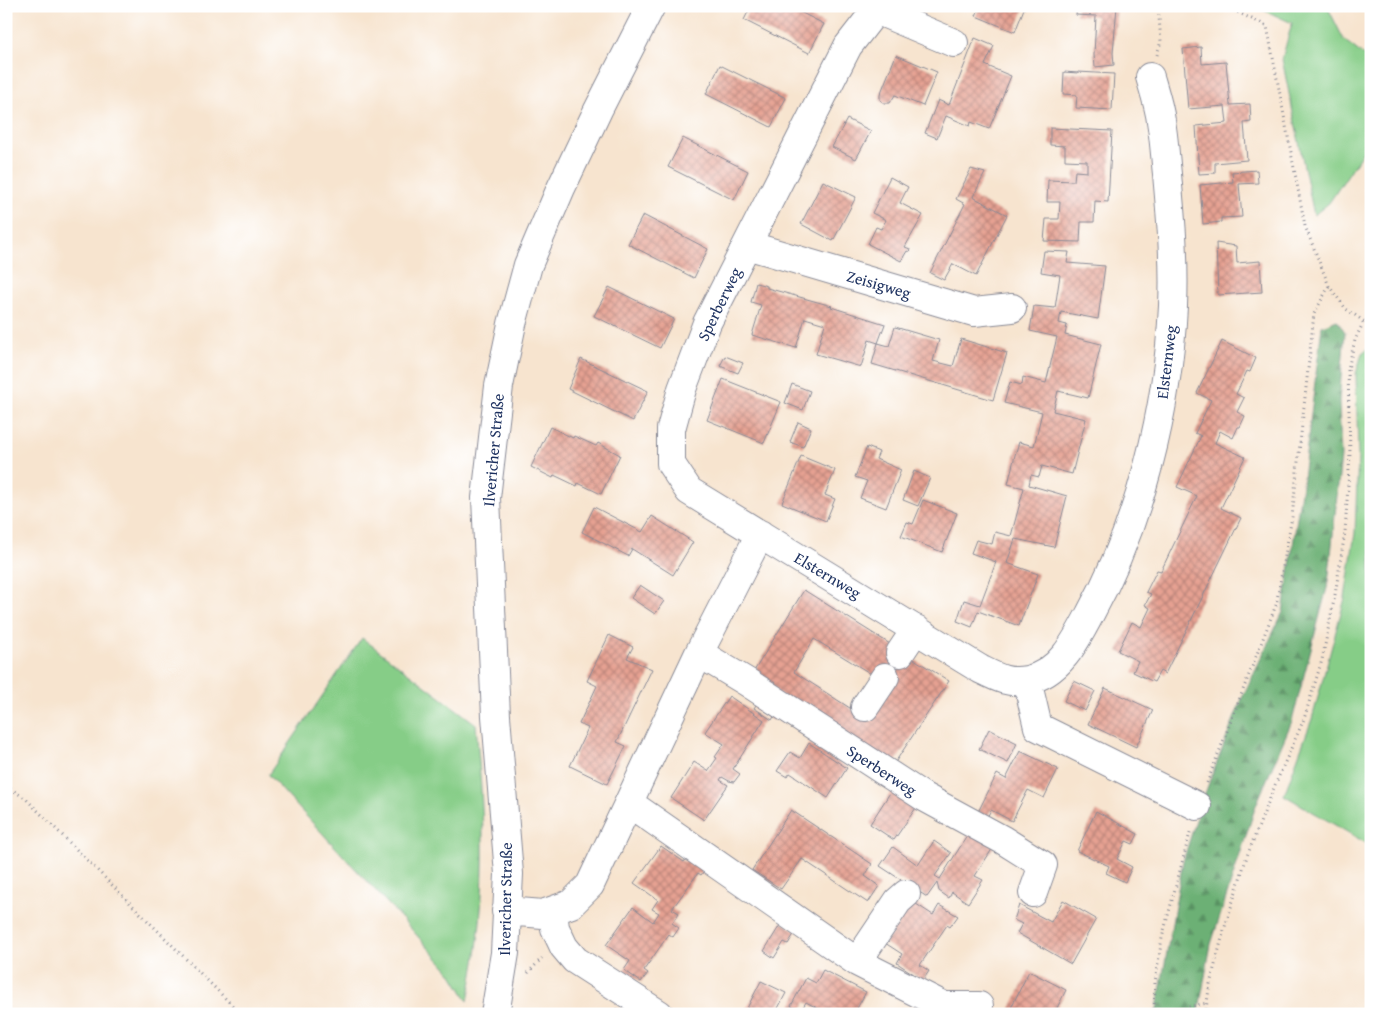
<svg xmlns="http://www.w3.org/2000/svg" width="1377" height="1020" font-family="'Gentium Book Plus',serif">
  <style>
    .green { fill: #86cd87; stroke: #507e72 }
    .forest { fill: url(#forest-firs); stroke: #447069 }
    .building { fill: url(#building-cross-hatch); fill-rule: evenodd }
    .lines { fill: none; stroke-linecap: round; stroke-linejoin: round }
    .minor-casing { stroke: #898a96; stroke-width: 30 }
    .path { stroke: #898a96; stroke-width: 3; stroke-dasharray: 1 4; stroke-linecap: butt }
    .minor { stroke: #fff; stroke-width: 28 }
    .labels { text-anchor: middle; stroke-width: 4.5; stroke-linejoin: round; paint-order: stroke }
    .street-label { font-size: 16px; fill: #1b2f5e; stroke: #fff }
  </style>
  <defs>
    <pattern id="forest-firs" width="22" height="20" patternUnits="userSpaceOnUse" patternTransform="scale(1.25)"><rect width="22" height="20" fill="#6cb074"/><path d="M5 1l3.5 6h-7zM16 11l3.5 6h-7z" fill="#589062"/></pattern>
    <pattern id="building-cross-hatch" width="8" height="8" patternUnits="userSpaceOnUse" patternTransform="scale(1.25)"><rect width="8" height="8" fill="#e6a192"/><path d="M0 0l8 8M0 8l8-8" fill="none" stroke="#ba847a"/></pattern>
  </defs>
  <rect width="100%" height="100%" fill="#fff"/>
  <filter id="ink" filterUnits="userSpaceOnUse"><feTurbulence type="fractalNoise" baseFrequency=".02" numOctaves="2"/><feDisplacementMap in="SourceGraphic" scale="10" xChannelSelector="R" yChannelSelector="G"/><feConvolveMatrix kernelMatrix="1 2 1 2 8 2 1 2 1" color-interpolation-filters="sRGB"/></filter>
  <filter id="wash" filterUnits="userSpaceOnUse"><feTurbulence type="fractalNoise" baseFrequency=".0096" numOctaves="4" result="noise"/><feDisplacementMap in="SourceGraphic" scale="20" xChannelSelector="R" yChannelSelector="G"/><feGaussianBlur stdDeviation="1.12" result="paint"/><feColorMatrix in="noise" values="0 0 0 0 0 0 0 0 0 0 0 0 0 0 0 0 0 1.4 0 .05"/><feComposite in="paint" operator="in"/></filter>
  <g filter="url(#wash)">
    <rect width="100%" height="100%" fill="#f7e4cf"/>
    <path class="green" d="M1255,6H1327L1344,40L1371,61V140L1329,203L1314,215L1282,59L1292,23Z
      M1371,346V846L1284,795L1312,719L1345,598L1355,533L1358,455L1356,374L1362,353Z
      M362,638L476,724C479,763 483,803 483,842C484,895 479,948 468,1001L451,973L404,921L268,775Z"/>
    <path class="forest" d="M1337,320L1345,332L1339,401L1341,456L1328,584L1292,721L1256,805L1211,944L1198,1014H1156L1183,861L1202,801L1243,696L1283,612L1303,478L1322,326Z"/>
    <g id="blocks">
      <path class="building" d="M751,6H788L824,24L809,53L744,20Z
        M980,6H1025L1015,32L976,16Z
        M1077,6H1117L1113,53L1114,65L1095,67L1094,55L1096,16L1076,15Z
        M975,38L994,46L985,65L1011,76L989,129L971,122L970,126L946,116L937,138L925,133L938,100L949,105Z
        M1201,47L1202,64L1226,62L1230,105L1250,104L1251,122L1244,123L1247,160L1215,163V173L1199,174L1196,126L1227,123L1225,106L1188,109L1183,49Z
        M896,55L937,72L923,106L895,95L890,103H884L880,100V95Z
        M720,65L786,98L771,127L706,94Z
        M1064,72L1078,73V72L1114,74L1112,110L1076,108L1077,95L1063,94Z
        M847,119L871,131L856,159L832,147Z
        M1050,128L1112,131L1108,202L1095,201L1094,222H1081L1080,242L1044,241L1046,219H1059L1060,202H1047L1048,180L1074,181L1075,171L1087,172V161L1065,160V146L1050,145Z
        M683,138L748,171L734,200L668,167Z
        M971,169L985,173L973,197L1007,215L976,276L953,264L944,280L930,273L965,204L956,199Z
        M1257,170L1258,183L1239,184L1242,217L1221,218V222L1203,224L1200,185L1233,182L1232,172Z
        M890,177L908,187L900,203L923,215L905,247L910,249L909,252L907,251L901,261L868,244L876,227L881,229L886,220L872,213Z
        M823,181L856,197L833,241L801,224Z
        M643,215L708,249L694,278L628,244Z
        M1216,243L1236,246L1237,263L1260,261L1262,292L1218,295Z
        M1044,251L1069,252L1067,263L1105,266L1098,319L1061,312L1059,323L1067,325L1065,335L1101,344L1088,398L1058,391L1053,411L1086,419L1072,474L1042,466L1039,477L1031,475L1029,485L1067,496L1054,547L1015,539L1007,563L1038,574L1019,626L978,611L972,627L957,621L964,600L980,605L996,562L971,553L976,540L992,544L995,532L1011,536L1024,488L1008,484L1015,455L1019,442L1034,446L1042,412L1004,403L1010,382L1022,385L1023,377L1046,383L1057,337L1030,331L1034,306L1055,308L1060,275L1041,272Z
        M756,283L767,286V288L832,306L831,307L885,324L878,343L869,340L861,367L816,354L825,324L805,318L796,348L752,335L761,305L751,302Z
        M609,287L674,319L660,348L594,316Z
        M895,327L939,340L933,361L953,366L961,339L1007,353L993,400L872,364L878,343L889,346Z
        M1222,341L1256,358L1250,372L1247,371L1236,394L1244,398L1237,412L1245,416L1240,427H1238L1233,438L1220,431L1215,443L1245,457L1221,508L1241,518L1165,674L1160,671L1154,682L1133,672L1138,661L1118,651L1132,622L1141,627L1150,608L1145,605L1151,594L1146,592L1157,570L1161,571L1197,496L1177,487L1201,436L1195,433L1211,400L1197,393Z
        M725,356L743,363L738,373L720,366Z
        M581,359L648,391L633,421L568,389Z
        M723,379L781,402L764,443L707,420Z
        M792,384L810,391L803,410L785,403Z
        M798,422L811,428L803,447L790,442Z
        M550,427L573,438L574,436L596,446L598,443L620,455L601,494L578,483L577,486L554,475L553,478L531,467Z
        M867,447L879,452L876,459L901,470L886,508L860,498L867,481L855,477Z
        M801,456L835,470L825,495L835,499L826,521L782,503Z
        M914,471L930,478L918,506L903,500Z
        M923,500L957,513L942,552L901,536L907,522L913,524Z
        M594,507L642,532L652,516L693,542L673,575L632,549L628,556L582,532Z
        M640,585L664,601L655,614L631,598Z
        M804,590L949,681L892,767L751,676ZM814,639L873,675L895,682L870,721L794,672Z
        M609,635L633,647L627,658L652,669L617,742L626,746L607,784L570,766L588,728L579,724L597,686L587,681Z
        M1074,681L1095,691L1085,711L1064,701Z
        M1105,688L1153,710L1136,747L1088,724Z
        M729,696L764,720L733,769L740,774L734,782L729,781L722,777L720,780L728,785L704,820L671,798L694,762L708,771L717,758L715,757L724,744L705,732Z
        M760,699L778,710L772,720L754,708Z
        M989,729L1017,743L1008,763L979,749Z
        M809,743L847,768L828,798L790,773L787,777L777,771L790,752L800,758Z
        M1020,751L1058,769L1044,798L1028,790L1012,821L991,810L986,819L977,814L997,774L1006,779Z
        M895,785L920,802L894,840L870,824Z
        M791,810L872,864L865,876L879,886L868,903L802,859L781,889L752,870Z
        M1096,811L1138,834L1133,844L1126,841L1117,859L1132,867L1125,882L1106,873L1109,866L1077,851Z
        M972,828L996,843L975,876L983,880L968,903L952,892L949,898L939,891L937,883L927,897L880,866L893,847L918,865L934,841L951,853L935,876L940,879Z
        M661,846L684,862L690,854L708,866L701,875L698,873L672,909L679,913L672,923L679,928L673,937L669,934L644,970L648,973L641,982L624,970L630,961L606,945L633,907L653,922L659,913L652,909L658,900L634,883Z
        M1063,900L1096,919L1071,964L1017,933L1022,924L1014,920L1019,905L1051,922Z
        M913,902L933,915L939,905L958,916L950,927L947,925L920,965L929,971L923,980L897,963L902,954L885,943Z
        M782,922L796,931L788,944L784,942L774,958L764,951Z
        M823,970L866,992L854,1014H828L806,1002L801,1011L791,1006L806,978L816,983Z
        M1029,971L1066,990L1054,1014H1008Z
        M761,981L786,993L775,1014H744Z
        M616,1008L628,1014H613Z"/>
    </g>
  </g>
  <g filter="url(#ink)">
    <use href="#blocks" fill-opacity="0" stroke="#898a96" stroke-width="1"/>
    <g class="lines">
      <g class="minor-casing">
        <path id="minor" d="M954,43L876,10L848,46L707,323L682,389L671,429V464L689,491L980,669C996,677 1008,684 1027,680C1059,674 1076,641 1090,614C1140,523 1168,410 1173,306C1175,261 1171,218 1167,174C1165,156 1164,138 1161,121C1159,106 1154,91 1150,77
          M747,245L974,312L1012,308
          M699,653L747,682L924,797L1003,840L1043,865L1033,893
          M900,653L916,629
          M1027,680L1038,727L1197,806
          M865,707L885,677
          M629,803L857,962L898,901L906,894
          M506,911L543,914L571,904L590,885L699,653L760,534
          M553,911L555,928L564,947L575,960L659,1014
          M857,962L944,1006H979
          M495,1014L505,953L509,874L496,716L486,498L499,386L512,324L528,265L561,188L598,110L651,6"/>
      </g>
      <path class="path" d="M1224,6L1267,26L1305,226L1329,286L1346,309L1371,326
        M1157,55L1161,41L1158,6
        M1207,783L1276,605L1292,517L1314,314L1329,286
        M6,786L25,798L241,1014
        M528,973L542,958
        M1154,1011L1182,1008L1207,1003
        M1154,1014L1155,982L1162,938L1191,829
        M1205,1014L1210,984L1224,930L1247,856L1275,785L1304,719L1322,660L1335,595L1345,532L1350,454L1348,369L1355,340L1364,321"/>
      <use href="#minor" class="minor"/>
    </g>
  </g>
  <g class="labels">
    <g class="street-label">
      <text transform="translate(879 284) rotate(16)" y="6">Zeisigweg</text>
      <text transform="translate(719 304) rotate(-64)" y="6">Sperberweg</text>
      <text transform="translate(1166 362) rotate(-83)" y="6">Elsternweg</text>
      <text transform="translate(493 450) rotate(-85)" y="6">Ilvericher Straße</text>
      <text transform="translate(828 575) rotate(31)" y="6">Elsternweg</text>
      <text transform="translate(882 770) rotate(33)" y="6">Sperberweg</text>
      <text transform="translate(505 899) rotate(-89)" y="6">Ilvericher Straße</text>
    </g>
  </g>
  <rect width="1377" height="1020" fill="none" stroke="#fff" stroke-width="25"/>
</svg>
